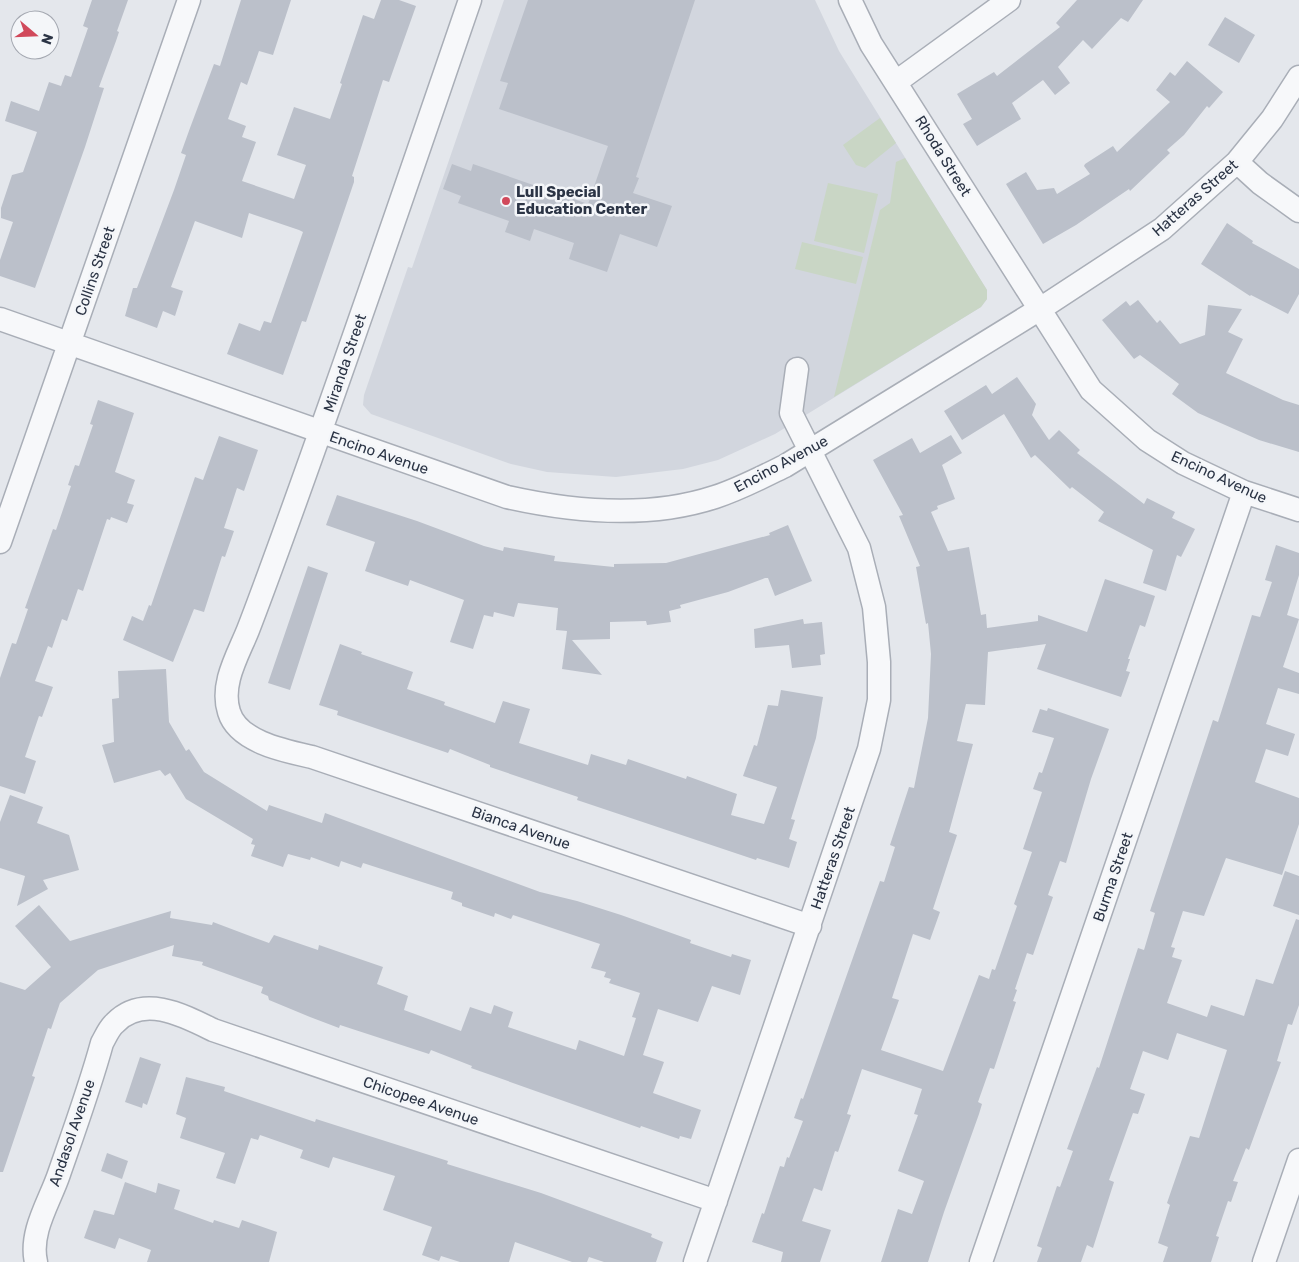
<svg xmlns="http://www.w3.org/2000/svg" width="1299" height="1262" font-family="Rubik,sans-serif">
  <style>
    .built { fill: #d2d6de }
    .green { fill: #c9d6c5 }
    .building { fill: #bbc0ca }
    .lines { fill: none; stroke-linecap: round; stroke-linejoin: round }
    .minor-casing { stroke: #a9aeb7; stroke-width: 25 }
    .minor { stroke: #f7f8fa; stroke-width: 22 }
    .poi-dot { fill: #d1495b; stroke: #f4f6f9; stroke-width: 2 }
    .labels { text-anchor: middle; stroke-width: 5; stroke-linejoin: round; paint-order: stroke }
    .street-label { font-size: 15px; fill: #2b3445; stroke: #f4f6f9 }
    .poi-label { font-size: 15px; font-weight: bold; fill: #2b3445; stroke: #f4f6f9; text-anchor: start }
  </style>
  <rect width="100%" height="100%" fill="#e4e7ec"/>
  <path class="built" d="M504,0H815L839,51L987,290V299L981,307L775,434L718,460L683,469L616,477L547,472L511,464L371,414L363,405L364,395L408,267L412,268Z"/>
  <path class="green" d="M880,118L896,143L865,168L856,165L843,145Z
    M905,158L987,290V299L981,307L834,397L880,210L890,203L896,162Z
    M828,183L878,194L864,253L814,241Z
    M802,242L863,257L856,284L795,269Z"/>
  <path class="building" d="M92,0H128L117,31L119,32L116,41L99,87L104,88L85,147L35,288L0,276V260L13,222L1,218V208L12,175L23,172L37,132L5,121L11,101L39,111L49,82L61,86L65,75L71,77L88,28L83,26Z
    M241,0H291L273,55L259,51L247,85L241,82L228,119L246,126L242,137L256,142L242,181L294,199L306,165L277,155L294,107L330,119L342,84L340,83L363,15L374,19L381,0H399L416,6L389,82L383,80L352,176L354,177V182L336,235L306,322L302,321L283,375L227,354L239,323L260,331L264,321L271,323L303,232L299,230L249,213L242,238L195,221L171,287L183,291L175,316L163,311L157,328L125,316L133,288H137L174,190L186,155L181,153L190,128L214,64L220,66Z
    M528,0H695L636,177L639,178L633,193L672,206L657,247L620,234L607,272L569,259L574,243L534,229L530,241L505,232L509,221L458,203L461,196L443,189L452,164L471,171L473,164L588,204L608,146L499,109L508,83L500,81Z
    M1077,0H1143L1128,22L1121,18L1092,49L1083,40L1058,67L1070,83L1055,95L1043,80L1012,103L1021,119L977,146L963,124L972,119L957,94L994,72L997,76L1060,27L1056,23Z
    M1225,17L1255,35L1239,63L1208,45Z
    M1187,61L1223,92L1209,108L1207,106L1184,135L1167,150L1170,153L1130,191L1129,189L1076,225L1043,244L1006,184L1026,172L1037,190L1054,188L1057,194L1090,174L1084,166L1085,164L1113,146L1117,152L1170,102L1156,90L1170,72L1175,76Z
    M1227,223L1253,241L1252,243L1299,269V294L1288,314L1251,295L1250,296L1201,264Z
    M1138,300L1157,323L1160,320L1180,344L1205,335L1208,305L1242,309L1228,332L1243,339L1226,373L1283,400L1299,405V452L1259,440L1198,413L1172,394L1179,384L1140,355L1134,359L1102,320L1126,301L1130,306Z
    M1017,377L1036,404L1032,415L1049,440L1059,430L1080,450L1077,453L1144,504L1147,498L1175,512L1172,518L1195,529L1181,557L1177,555L1166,591L1143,583L1153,550L1098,521L1104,512L1072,487L1070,489L1035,455L1031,458L1004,414L962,440L944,411L986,385L992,394Z
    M98,400L134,413L115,472L135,480L127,503L134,505L127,523L111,517L110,520L107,519L83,591L78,589L67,621L62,619L52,648L48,646L35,681L53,687L42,717L39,716L25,757L36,761L25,794L0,786V678L12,643L16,644L28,609L25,608L53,529L56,530L71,486L68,485L75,465L79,466L93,425L90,424Z
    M951,435L962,453L942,465L955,499L937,506L938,509L931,512L948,551L969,547L981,615L986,614L987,628L1038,621V615L1087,632L1105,579L1155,596L1145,627L1140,625L1128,659H1130L1126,671L1130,672L1121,697L1037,669L1046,644L988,652L985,705L966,704L957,741L973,744L949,832L957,835L933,909L940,912L930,940L913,934L892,998L899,1000L881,1050L943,1071L979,975L989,979L992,969L995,970L1017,906L1014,904L1032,852L1023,849L1042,792L1033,789L1039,772L1042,773L1054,738L1032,732L1040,709L1047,711L1048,708L1109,729L1091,779L1066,863L1060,861L1048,895L1053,897L1033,955L1027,953L1015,989L1017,990L1013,1001L1016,1002L994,1069L990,1068L978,1102L982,1104L979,1114L944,1212L928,1262H881L898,1209L912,1214L924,1181L898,1171L918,1115L914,1114L922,1089L862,1069L847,1114L851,1115L838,1152L835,1151L822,1191L814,1188L802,1221L831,1230L820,1262H781L783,1252L752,1242L762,1213L764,1214L780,1166L784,1167L787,1157L789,1158L803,1121L794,1118L801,1098L803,1099L880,881L884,882L895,847L890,845L909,787L914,788L928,718L931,654L928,623L926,624L916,567L920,566L899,516L903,515L873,460L912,438L920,453Z
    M219,436L258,450L244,491L237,488L224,528L234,531L225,557L222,556L204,612L194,609L173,662L123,640L132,616L143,621L149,605L151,606L195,477L203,480Z
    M337,495L417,521L484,546L503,551L504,547L555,556L554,561L614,567V564L666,563L770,535L769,533L788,525L812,581L775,596L768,578H765L728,592L680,605L681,608L669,611L671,622L647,625L646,621L610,622V639L572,640L602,675L562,669L567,631L556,630L558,608L518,603L514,617L494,612L493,617L484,615L473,649L450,642L464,600L410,580L408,586L365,571L375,542L326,525Z
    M1276,545L1299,553V575L1287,615L1299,619L1283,667L1299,673V694L1278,688L1266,724L1295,734L1288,756L1266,749L1255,782L1299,798V824L1282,875L1226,858L1204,916L1183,911L1171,947L1175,948L1172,957L1182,960L1167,1003L1207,1017L1211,1005L1244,1016L1256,979L1273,984L1296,919L1299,920V1005L1292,1025L1288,1024L1277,1061L1281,1062L1249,1150L1246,1148L1233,1181L1238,1182L1231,1202L1228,1201L1216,1236L1219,1237L1211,1262H1163L1168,1247L1158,1243L1170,1205L1167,1203L1190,1136L1199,1138L1227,1050L1177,1033L1168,1060L1143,1051L1130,1089L1145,1094L1138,1114L1133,1113L1109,1180L1114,1182L1093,1248L1087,1245L1081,1262H1037L1042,1248L1037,1246L1057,1186L1060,1187L1073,1151L1067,1149L1097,1067L1099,1068L1138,948L1144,950L1155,913L1150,911L1213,720L1218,722L1252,615L1260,617L1272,582L1265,580Z
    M308,566L328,573L290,690L268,683Z
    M803,619L804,624L822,622L825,654L820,655L821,665L792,668L789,645L755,648L754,629Z
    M340,644L362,652L361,654L413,672L407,689L445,702L444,705L495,723L503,701L530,709L519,743L588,765L591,754L626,765L628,759L686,779L687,776L737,794L731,815L764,824L777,787L743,776L754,745L757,746L768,705L778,706L781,690L823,697L816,738L791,819L795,820L789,839L797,842L789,868L757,858L756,860L577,800L578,797L490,767V765L450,749L448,753L337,715L338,711L319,705Z
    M166,669L169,722L186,751L189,749L204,772L267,811L269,805L322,823L325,813L540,892L577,901L621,915L691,940L690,943L731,957L732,954L751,960L740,995L712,986L698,1022L658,1009L643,1055L664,1062L653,1093L701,1110L691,1139L680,1136L679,1139L641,1126L640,1128L471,1068L472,1066L431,1050L429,1054L340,1025L339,1028L310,1017L269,1000L268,996L261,993L263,987L202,965L203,962L172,956L174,945L98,970L60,1003L51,1029L48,1028L32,1076L35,1077L3,1172H0V982L25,990L51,967L15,926L39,905L70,941L171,911L170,918L212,925L213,922L269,943L274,935L318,950L319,945L383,967L377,984L408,996L404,1010L461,1031L470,1007L491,1014L494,1005L513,1012L508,1027L576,1050L579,1040L624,1056L636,1018L632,1017L640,993L609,983L611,979L604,977L606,972L591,968L600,944L513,915L511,919L495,913L494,917L462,906V903L451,899L453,892L363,863L361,868L341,861L339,867L311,857L310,860L288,854L283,867L251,856L255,845L251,844L253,839L186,799L170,773L165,776L160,770L114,783L102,745L114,742L112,699L119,698L118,671Z
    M10,795L43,807L37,823L69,835L79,870L43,880L48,889L17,906L25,876L0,868V822Z
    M1285,871L1299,876V915L1273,906Z
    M140,1057L161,1064L147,1105L143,1103L142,1108L125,1102Z
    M186,1077L225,1087L224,1091L315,1122L316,1119L448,1161L447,1164L541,1193L652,1234L651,1237L663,1242L656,1262H604L589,1257L587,1262H572L515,1242L509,1262H460L441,1256L439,1261L422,1255L432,1227L383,1210L395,1176L333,1157L329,1168L300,1158L303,1150L260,1135L258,1140L251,1138L235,1184L216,1178L225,1153L180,1138L186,1118L176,1114Z
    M107,1153L128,1161L122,1179L101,1171Z
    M125,1182L156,1193L158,1183L180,1190L174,1209L213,1223L214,1220L239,1228L242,1220L277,1232L269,1262H147L151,1250L119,1238L115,1249L84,1238L94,1210L114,1215Z"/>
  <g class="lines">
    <g class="minor-casing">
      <path id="minor" d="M470,0C404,192 339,384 269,574C262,593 255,612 248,630C238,655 220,684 229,712C238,742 285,751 312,757L810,926
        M850,0L871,44L1091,390L1147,440L1183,463L1244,492L1299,510
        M896,82L1009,0
        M1237,162L1260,183L1299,211
        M0,319L507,497C574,512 648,519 715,497C740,489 762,477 785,466L1040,309L1162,229L1237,162L1272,119L1299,77
        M0,542L189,0
        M36,1262C29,1232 50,1201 59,1174C74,1131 90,1087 102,1043C106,1036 109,1028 115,1023C143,994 183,1015 213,1030L716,1201
        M695,1262L869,749L879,700V662L874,607L859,548L791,413L797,369
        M981,1262L1244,492
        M1264,1262L1299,1160"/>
    </g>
    <use href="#minor" class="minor"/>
  </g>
  <circle class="poi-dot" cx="506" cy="201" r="5"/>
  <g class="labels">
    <g class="street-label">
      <text transform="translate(943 156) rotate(58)" y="5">Rhoda Street</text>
      <text transform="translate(1195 198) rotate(-41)" y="5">Hatteras Street</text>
      <text transform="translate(95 271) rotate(-71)" y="5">Collins Street</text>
      <text transform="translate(345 363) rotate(-71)" y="5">Miranda Street</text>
      <text transform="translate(379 453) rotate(19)" y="5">Encino Avenue</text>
      <text transform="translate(781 464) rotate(-28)" y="5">Encino Avenue</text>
      <text transform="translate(1219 477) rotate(25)" y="5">Encino Avenue</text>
      <text transform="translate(521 828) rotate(19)" y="5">Bianca Avenue</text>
      <text transform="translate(833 858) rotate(-71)" y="5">Hatteras Street</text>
      <text transform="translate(1113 877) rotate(-71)" y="5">Burma Street</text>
      <text transform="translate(421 1101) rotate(19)" y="5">Chicopee Avenue</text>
      <text transform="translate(72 1133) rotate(-71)" y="5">Andasol Avenue</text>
    </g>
    <g class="poi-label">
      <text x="516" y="197">Lull Special<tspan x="516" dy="17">Education Center</tspan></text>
    </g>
  </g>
  <g transform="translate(35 35) rotate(109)"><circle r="24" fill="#f4f6f9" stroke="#a4a8b1"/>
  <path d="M0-4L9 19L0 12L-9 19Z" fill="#d1495b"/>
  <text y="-8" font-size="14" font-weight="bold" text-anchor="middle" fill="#2b3445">N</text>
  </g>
</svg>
